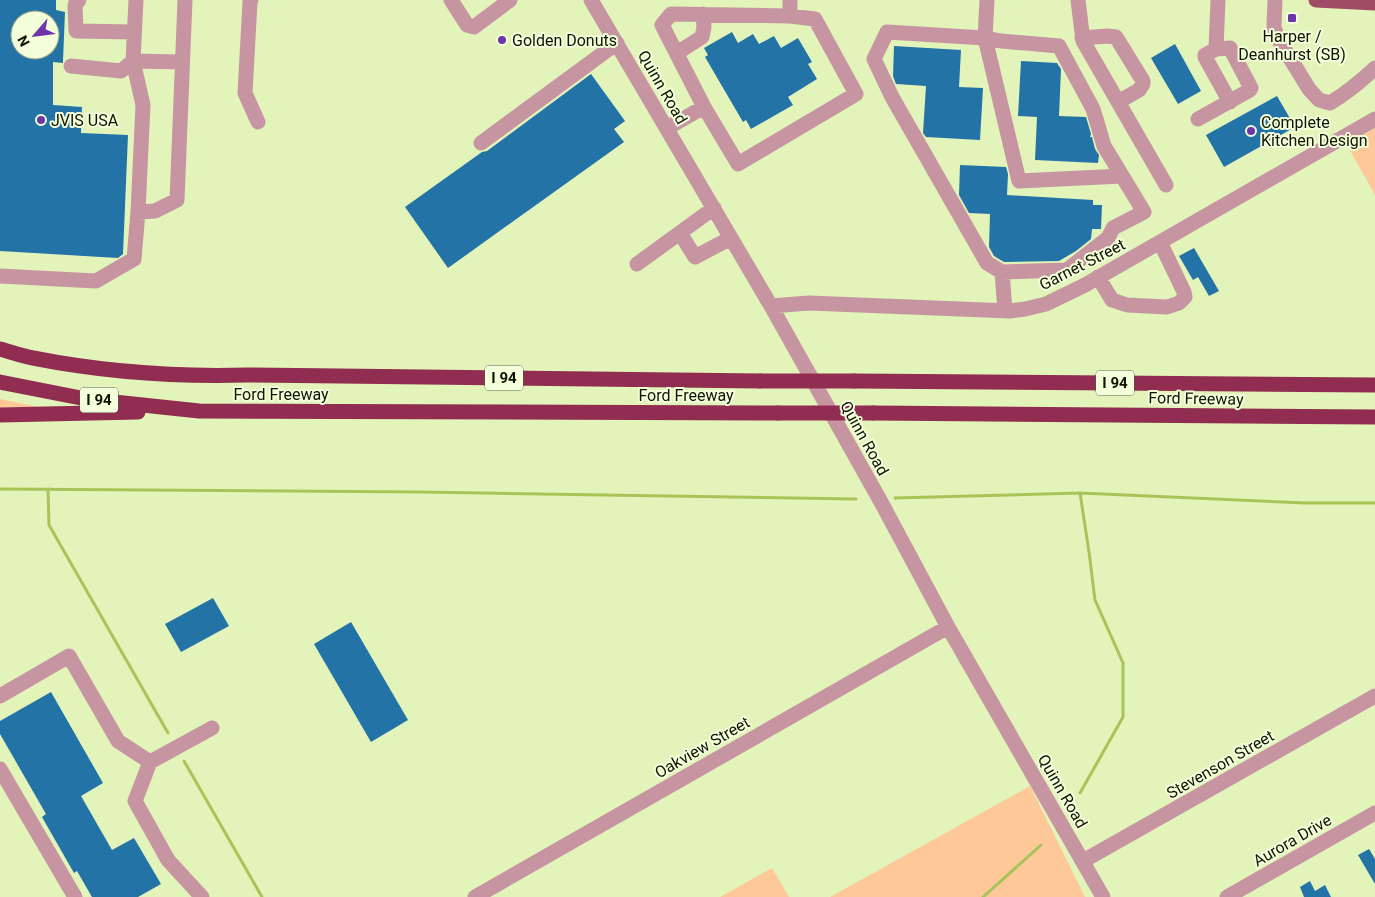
<svg xmlns="http://www.w3.org/2000/svg" width="1375" height="897" font-family="Roboto,sans-serif">
  <style>
    .green { fill: #fec899 }
    .lines { fill: none; stroke-linecap: round; stroke-linejoin: round }
    .stream { stroke: #a8c459; stroke-width: 3 }
    .building { fill: #2373a7; fill-rule: evenodd }
    .minor { stroke: #c795a2; stroke-width: 15 }
    .major { stroke: #a14b66; stroke-width: 15 }
    .highway { stroke: #912d51; stroke-width: 15 }
    .highway-bridge { stroke: #912d51; stroke-width: 15 }
    .poi-dot { fill: #6e35ab; stroke: #f3fedb; stroke-width: 2 }
    .labels { text-anchor: middle; stroke-width: 4; stroke-linejoin: round; paint-order: stroke }
    .shield { fill: #f3fedb; stroke: #535a43; stroke-width: 1 }
    .shield-label { font-size: 15px; font-weight: bold; fill: #0f1402 }
    .poi-label { font-size: 16px; fill: #0f1402; stroke: #f3fedb; text-anchor: start }
    .street-label { font-size: 16px; fill: #0f1402; stroke: #f3fedb }
  </style>
  <rect width="100%" height="100%" fill="#e2f4ba"/>
  <path class="green" d="M1375,128V195L1347,145Z
    M0,399L44,408L0,410Z
    M1030,786L1085,897H830Z
    M772,868L789,897H720Z"/>
  <g class="lines">
    <path class="stream" d="M0,489L421,492L856,499
      M48,489L49,525L168,733
      M1080,493L1089,552L1095,600L1123,663V717L1080,793
      M895,498L1080,493L1305,503H1375
      M184,761L262,897
      M983,897L1041,845"/>
  </g>
  <path class="building" d="M0,0H56V10L65,12L63,61V63L53,62V105L82,107L81,133L128,135L123,254L118,258L0,251ZM20,20H50V50H20Z
    M732,32L738,43L753,34L759,44L774,36L781,48L798,38L812,62L808,64L817,79L788,97L793,105L751,129L746,120L743,122L705,57L708,55L704,48Z
    M1175,44L1201,91L1178,104L1151,58Z
    M894,46L961,50L959,87L983,88L980,140L926,137L923,133L926,86L896,84L893,76Z
    M1021,61L1057,63L1061,69L1059,116L1086,117L1091,134L1090,137H1092L1095,149L1099,155L1098,163L1035,160L1037,117L1018,116Z
    M591,74L625,121L614,129L624,142L448,268L405,207L482,152L487,151Z
    M1277,96L1295,127L1224,167L1206,135Z
    M960,165L1006,167L1008,174L1007,195L1093,200V205H1102L1101,229H1092L1091,239L1076,251L1059,261L1004,262L994,256L989,247L990,214L969,213L959,195Z
    M1194,248L1219,291L1209,296L1198,277L1193,280L1179,256Z
    M213,598L229,626L181,652L165,624Z
    M351,622L408,720L371,742L314,644Z
    M51,692L103,783L81,796L112,850L134,838L161,884L138,897H92L77,871L74,873L42,817L46,814L0,734V721Z
    M1369,849L1375,859V884L1358,855Z
    M1310,881L1315,891L1325,885L1331,897H1304L1300,887Z"/>
  <g class="lines">
    <path class="minor" d="M79,0L75,5L76,31L134,32
      M251,0L250,2L245,93L258,122
      M451,0L467,25L474,27L510,0
      M591,0L771,306L881,502L948,627L1103,897
      M790,0V16L815,19L856,94L738,164L704,107L662,25L671,14L790,16
      M987,0L985,38L887,32L874,59L892,97L987,263L1002,272L1005,311
      M1078,0L1083,41L1166,185
      M1275,0L1274,26L1277,37L1309,89L1319,100L1330,103C1347,93 1361,81 1375,68
      M1082,38L1107,36L1116,37L1143,81V84L1139,90L1118,102
      M1216,49L1205,55V57L1230,102
      M677,53L702,37L704,27L703,14
      M71,66L121,71L133,61L182,62
      M1198,119L1250,90L1251,88L1230,48L1216,49L1218,0
      M667,128L704,107
      M481,143L617,43
      M138,212L155,211L177,200L185,0
      M680,233L695,257L731,238
      M637,264L714,208
      M1002,272L1067,270L1108,238L1113,228L1144,212L1104,146L1093,109L1059,46L1001,41L985,38L1019,181L1122,176
      M0,276L96,281L134,259L138,212L143,105L133,61L136,0
      M1098,277L1112,300L1127,305L1167,307L1179,303L1185,297L1184,292L1160,242
      M771,306L809,303L1010,311L1025,309L1046,304L1085,285L1375,119
      M0,696L69,656L118,741L150,762
      M0,769L75,897
      M1083,861L1375,696
      M202,897L168,860L135,801L150,762L212,728
      M475,897L948,627
      M1227,897L1375,813"/>
    <path class="major" d="M1316,0L1375,3"/>
    <path class="highway" d="M0,349C11,352 22,356 33,358C104,372 176,377 247,375L760,381
      M854,381L1375,385
      M0,382L86,399L199,411L778,413
      M873,413L1375,417
      M0,415L138,412"/>
    <path class="highway-bridge" d="M760,381H854
      M778,413H873"/>
  </g>
  <g class="poi-dot">
    <rect x="1287" y="13" width="10" height="10" rx="2.5"/>
    <circle cx="502" cy="40" r="5"/>
    <circle cx="41" cy="120" r="5"/>
    <circle cx="1251" cy="131" r="5"/>
  </g>
  <g class="labels">
    <g class="shield">
      <rect x="485" y="365.5" width="38" height="25" rx="4"/>
      <rect x="1096" y="370.5" width="38" height="25" rx="4"/>
      <rect x="80" y="387.5" width="38" height="25" rx="4"/>
    </g>
    <g class="shield-label">
      <text x="504" y="383">I 94</text>
      <text x="1115" y="388">I 94</text>
      <text x="99" y="405">I 94</text>
    </g>
    <g class="poi-label">
      <text x="1292" y="42" text-anchor="middle">Harper /<tspan x="1292" dy="18">Deanhurst (SB)</tspan></text>
      <text x="512" y="46">Golden Donuts</text>
      <text x="51" y="126">JVIS USA</text>
      <text x="1261" y="128">Complete<tspan x="1261" dy="18">Kitchen Design</tspan></text>
    </g>
    <g class="street-label">
      <text transform="translate(663 87) rotate(60)" y="6">Quinn Road</text>
      <text transform="translate(1082 264) rotate(-27)" y="6">Garnet Street</text>
      <text x="281" y="400">Ford Freeway</text>
      <text x="686" y="401">Ford Freeway</text>
      <text transform="translate(1196 398) rotate(1)" y="6">Ford Freeway</text>
      <text transform="translate(865 438) rotate(61)" y="6">Quinn Road</text>
      <text transform="translate(702 747) rotate(-30)" y="6">Oakview Street</text>
      <text transform="translate(1220 764) rotate(-30)" y="6">Stevenson Street</text>
      <text transform="translate(1063 791) rotate(60)" y="6">Quinn Road</text>
      <text transform="translate(1292 840) rotate(-30)" y="6">Aurora Drive</text>
    </g>
  </g>
  <g transform="translate(35 35) rotate(242)"><circle r="24" fill="#f3fedb" stroke="#98a084"/>
  <path d="M0-4L9 19L0 12L-9 19Z" fill="#6e35ab"/>
  <text y="-8" font-size="14" font-weight="bold" text-anchor="middle" fill="#0f1402">N</text>
  </g>
</svg>
